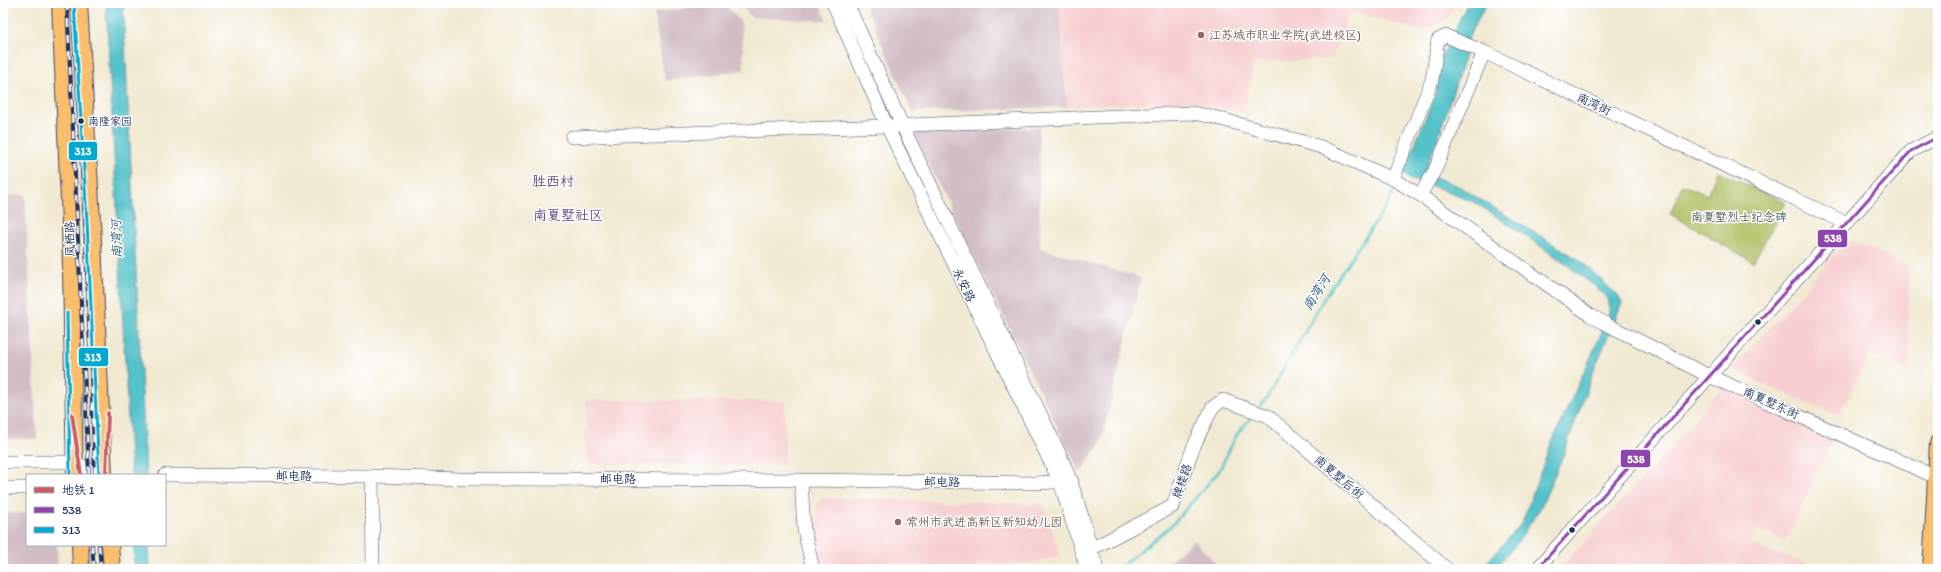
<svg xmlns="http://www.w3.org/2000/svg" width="1941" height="572" font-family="Itim,'LXGW WenKai TC',sans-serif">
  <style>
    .built { fill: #f7cfd0 }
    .industrial { fill: #d2bdc5 }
    .green { fill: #aebd60; stroke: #64765f }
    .water { fill: #55c3ca; stroke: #387994 }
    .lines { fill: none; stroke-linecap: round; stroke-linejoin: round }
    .stream { stroke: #55c3ca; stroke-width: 2.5 }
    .minor-casing { stroke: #3b4b6f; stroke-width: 14 }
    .major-casing { stroke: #3b4b6f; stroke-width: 18 }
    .minor { stroke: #fff; stroke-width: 13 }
    .major { stroke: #fabe6d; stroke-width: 16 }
    .rail-casing { stroke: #1b2f5e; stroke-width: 4 }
    .rail { stroke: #fff; stroke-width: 2.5; stroke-dasharray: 8; stroke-linecap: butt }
    .bus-1-casing { stroke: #fff; stroke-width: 6 }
    .bus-2-casing { stroke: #fff; stroke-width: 6 }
    .bus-1 { stroke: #8e44ad; stroke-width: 3 }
    .bus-2 { stroke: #00a9ce; stroke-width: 3 }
    .metro-1-casing { stroke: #fff; stroke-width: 7 }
    .metro-1 { stroke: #cd5c5c; stroke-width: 4 }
    .education-dot { fill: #8d6e63; stroke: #fff; stroke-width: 1.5 }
    .bus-dot { fill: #1b2f5e; stroke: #fff; stroke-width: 1.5 }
    .labels { text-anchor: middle; stroke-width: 3; stroke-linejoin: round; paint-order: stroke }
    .bus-label { font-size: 11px; fill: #1b2f5e; stroke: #fff; text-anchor: start }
    .education-label { font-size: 12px; fill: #785e54; stroke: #fff; text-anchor: start }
    .street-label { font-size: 12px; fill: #1b2f5e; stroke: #fff }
    .park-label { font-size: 12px; fill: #4e615f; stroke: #fff }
    .water-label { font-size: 13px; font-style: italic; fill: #2c5b7e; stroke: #fff }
    .quarter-label { font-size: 14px; fill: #61527e; stroke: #fff }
    .line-badge { stroke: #fff; stroke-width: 1.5 }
    .badge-label { font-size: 11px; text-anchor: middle; font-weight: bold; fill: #fff }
  </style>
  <rect width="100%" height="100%" fill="#fff"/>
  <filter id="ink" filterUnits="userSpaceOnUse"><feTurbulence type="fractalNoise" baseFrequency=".025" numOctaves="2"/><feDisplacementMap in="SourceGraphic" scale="8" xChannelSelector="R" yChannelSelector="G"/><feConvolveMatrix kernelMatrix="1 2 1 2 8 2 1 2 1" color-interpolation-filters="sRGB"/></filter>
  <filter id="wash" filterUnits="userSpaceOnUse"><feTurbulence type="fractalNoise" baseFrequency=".012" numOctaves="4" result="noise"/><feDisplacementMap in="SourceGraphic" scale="16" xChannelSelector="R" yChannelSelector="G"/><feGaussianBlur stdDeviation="0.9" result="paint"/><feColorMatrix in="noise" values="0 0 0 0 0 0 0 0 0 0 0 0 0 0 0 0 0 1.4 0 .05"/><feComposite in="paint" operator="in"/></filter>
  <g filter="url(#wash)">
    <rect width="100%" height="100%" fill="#f1e9d1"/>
    <path class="built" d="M1059,3H1457L1448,19L1421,31L1351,11L1331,59L1254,62L1243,113L1192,101L1067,107Z
      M1847,238L1908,265L1909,370L1870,354L1839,416L1731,370L1801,294Z
      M1723,386L1834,438L1786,541L1758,529L1749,544L1822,569H1559L1648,473Z
      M586,400L785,401V465L586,464Z
      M822,498L1043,504L1060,556L1033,564H979V569H823L819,558L816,538L817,505Z"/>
    <path class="industrial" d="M718,3H723L741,22L744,70L665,81L654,13Z
      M739,3H819L827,21L751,17Z
      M864,3H1059L1067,107L912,112Z
      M1039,127L1040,248L1141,278L1101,442L1080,473L913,132Z
      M25,195L37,439H3V196Z
      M3,513H27V545H57L58,569H3Z
      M1194,540L1221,569H1160Z"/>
    <path class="green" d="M1717,171L1786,203L1753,262L1670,214L1682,185L1708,195Z"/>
    <path class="water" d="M106,3H123L146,475H131Z
      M1468,3H1487L1469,35L1465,55L1442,126L1424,173L1458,186L1581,261L1618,296L1622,303L1593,372L1564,453L1541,507L1517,543L1495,569H1481L1522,523L1525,515L1549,449L1604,328C1606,320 1611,310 1609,302C1606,288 1493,213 1475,203C1456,193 1433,186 1412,180L1403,174L1435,95L1442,56Z
      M134,545H149L150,569H134Z"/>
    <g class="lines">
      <path class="stream" d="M1260,406L1266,399L1326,295L1389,202L1394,191
        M1118,569L1173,524L1219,471L1237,434L1251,418"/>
    </g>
  </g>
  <g filter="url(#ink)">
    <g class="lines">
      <g class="minor-casing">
        <path id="minor" d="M833,3L887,126L1060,482L1087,569
          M847,3L902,125L1061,457C1077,494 1086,531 1097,569
          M572,137L887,126L1191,113L1210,116L1321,147L1393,179L1420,195L1590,315L1606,324L1709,376L1938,478
          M1393,179L1432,80L1438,40L1446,36L1484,52
          M1420,195L1435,170L1484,52L1846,223
          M3,462H75L100,475
          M165,475L372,476L461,479L801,480L1035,483L1072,481
          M372,476L373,569
          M801,480L804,530L813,569
          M3,488H27
          M1093,548L1173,506L1193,448L1212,408L1223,400L1268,416L1447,569
          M1537,569L1911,151L1938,137"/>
      </g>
      <g class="major-casing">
        <path id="major" d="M60,3L70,222L75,475
          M79,3L92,221L104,475
          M80,545L81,569
          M110,545L112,569
          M1931,569L1938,443"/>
      </g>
      <use href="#minor" class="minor"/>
      <use href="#major" class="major"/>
      <g class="rail-casing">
        <path id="rail" d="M67,3L89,475
          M73,3L85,220L95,475
          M92,545L94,569
          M99,545L101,569"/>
      </g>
      <use href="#rail" class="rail"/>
      <g class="bus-1-casing">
        <path id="bus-1" d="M1537,569L1911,151L1938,137"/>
      </g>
      <g class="bus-2-casing">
        <path id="bus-2" d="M74,3L87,221L99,475
          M67,313L70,475"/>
      </g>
      <use href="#bus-1" class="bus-1"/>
      <use href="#bus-2" class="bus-2"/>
      <g class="metro-1-casing">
        <path id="metro-1" d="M72,414L81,475
          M106,475L108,413"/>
      </g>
      <use href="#metro-1" class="metro-1"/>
    </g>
  </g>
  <g class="education-dot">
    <circle cx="1201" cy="35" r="4"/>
    <circle cx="898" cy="522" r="4"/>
  </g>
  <g class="bus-dot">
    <circle cx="81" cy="121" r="3.5"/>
    <circle cx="1758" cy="322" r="3.5"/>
    <circle cx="1572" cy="530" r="3.5"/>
  </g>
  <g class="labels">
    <g class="bus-label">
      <text x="88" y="125">南隆家园</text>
    </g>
    <g class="education-label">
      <text x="1209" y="39">江苏城市职业学院(武进校区)</text>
      <text x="906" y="526">常州市武进高新区新知幼儿园</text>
    </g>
    <g class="street-label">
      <text transform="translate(1594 104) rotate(25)" y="4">南湾街</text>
      <text transform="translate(70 239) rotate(-91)" y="4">凤栖路</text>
      <text transform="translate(964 285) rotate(64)" y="4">永安路</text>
      <text transform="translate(1771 403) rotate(24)" y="4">南夏墅东街</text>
      <text x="294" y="480">邮电路</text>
      <text transform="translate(1339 477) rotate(40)" y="4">南夏墅后街</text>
      <text x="618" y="483">邮电路</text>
      <text transform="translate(1182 481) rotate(-71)" y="4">牌楼路</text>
      <text transform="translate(942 482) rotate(1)" y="4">邮电路</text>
    </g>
    <g class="park-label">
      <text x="1739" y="221">南夏墅烈士纪念碑</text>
    </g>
    <g class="water-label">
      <text transform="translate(116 239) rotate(-92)" y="5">南湾河</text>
      <text transform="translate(1316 292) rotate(-58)" y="5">南湾河</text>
    </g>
    <g class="quarter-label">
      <text x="553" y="186">胜西村</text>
      <text x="568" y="220">南夏墅社区</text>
    </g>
  </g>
  <g class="line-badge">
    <rect x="68" y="141" width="30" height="20" rx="4" fill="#00a9ce"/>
    <rect x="1817" y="229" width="31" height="19" rx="4" fill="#8e44ad"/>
    <rect x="78" y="347" width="31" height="20" rx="4" fill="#00a9ce"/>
    <rect x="1620" y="449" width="31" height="19" rx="4" fill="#8e44ad"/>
  </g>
  <g class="badge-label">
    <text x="83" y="155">313</text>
    <text x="1833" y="242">538</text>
    <text x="93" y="361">313</text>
    <text x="1636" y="463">538</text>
  </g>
  <rect width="1941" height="572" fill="none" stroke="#fff" stroke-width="16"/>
  <rect x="26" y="474" width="140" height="72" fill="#ffffff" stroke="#a4acbf"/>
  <rect x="34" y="487" width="20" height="6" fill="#cd5c5c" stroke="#a4acbf"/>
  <text x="62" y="494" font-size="12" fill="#1b2f5e">地铁 1</text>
  <rect x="34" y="507" width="20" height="6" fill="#8e44ad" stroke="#a4acbf"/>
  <text x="62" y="514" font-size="12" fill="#1b2f5e">538</text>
  <rect x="34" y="527" width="20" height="6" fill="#00a9ce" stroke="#a4acbf"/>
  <text x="62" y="534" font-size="12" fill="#1b2f5e">313</text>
</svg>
